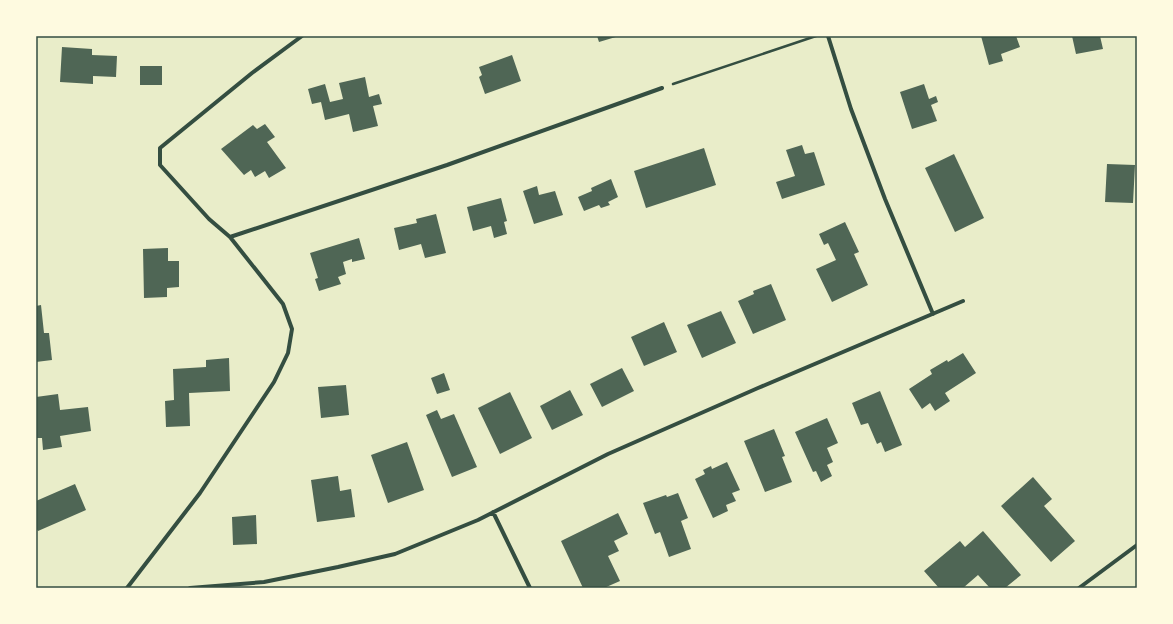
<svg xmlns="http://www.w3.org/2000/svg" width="1173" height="624" font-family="Inter,sans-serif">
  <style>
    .building { fill: #4f6655 }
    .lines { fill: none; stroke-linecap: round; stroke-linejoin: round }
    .path { stroke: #344e41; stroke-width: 2.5 }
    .minor { stroke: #344e41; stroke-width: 4 }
    .neatline { fill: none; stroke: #344e41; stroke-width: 1.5 }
  </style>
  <rect width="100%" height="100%" fill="#e9edc9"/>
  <path class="building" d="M597,36H619L599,42Z
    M981,36H1016L1020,47L1001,54L1003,61L989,65Z
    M1072,36H1100L1103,49L1076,54Z
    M62,47L92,49V55L117,56L116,77L93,76V84L60,82Z
    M512,55L521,81L485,94L479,77L482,75L479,67Z
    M140,66H162V85H140Z
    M365,77L369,97L379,94L382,104L373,106L378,126L353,132L349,114L325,120L321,102L312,104L308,89L325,84L330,102L343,99L339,83Z
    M924,84L929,99L936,96L938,102L931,105L937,121L912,129L900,92Z
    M265,124L275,137L267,142L286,168L269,178L265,171L255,177L251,170L244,175L221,149L253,125L257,129Z
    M802,145L805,154L814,152L825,185L782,199L776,182L795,176L786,150Z
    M704,148L716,185L646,208L634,171Z
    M954,154L984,218L955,232L925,168Z
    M1107,164L1135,165L1133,203L1105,202Z
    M611,179L618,197L608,202L610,205L601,208L599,205L584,211L578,197L592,191L591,188Z
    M537,186L539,195L555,191L563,215L534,224L523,191Z
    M501,198L507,221L504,222L507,234L494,238L491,226L473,231L467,207Z
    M436,214L446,253L425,258L421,244L399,250L394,228L417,223L416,219Z
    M845,222L859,252L854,254L868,285L832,302L816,269L836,260L828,243L824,245L819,234Z
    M359,238L365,259L352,262V259L343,262L346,274L338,277L341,284L319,291L315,279L318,278L310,253Z
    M168,248V261H179V287L167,288V297L144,298L143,249Z
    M771,284L786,320L753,334L738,301L754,294L753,291Z
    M41,305L44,333H49L52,360L36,362V306Z
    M721,311L736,343L702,358L687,325Z
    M664,322L677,352L644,366L631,337Z
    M963,353L976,373L945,393L950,401L935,411L930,403L922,409L909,389L932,374L930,370L947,360L948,362Z
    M229,358L230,391L189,393L190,426L166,427L165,401L174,400L173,369L206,367V360Z
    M622,368L634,391L602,407L590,384Z
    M444,373L450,390L437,394L431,378Z
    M346,385L349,415L321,418L318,387Z
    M570,390L583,415L552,430L540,406Z
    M880,391L902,445L885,452L881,442L877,444L868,423L861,425L852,403Z
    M510,392L532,438L500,454L478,408Z
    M58,394L60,410L88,407L91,431L60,436L62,447L43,450L42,438H36V397Z
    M437,410L441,419L454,414L477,467L452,477L426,415Z
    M827,418L838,443L827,448L833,462L827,465L832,476L821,482L816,471L813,472L795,432Z
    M774,429L785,456L782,457L792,482L765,492L744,441Z
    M407,442L424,490L388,503L371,455Z
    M727,462L740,490L732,493L736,501L726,505L728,511L713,518L695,479L705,474L703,470L711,466L712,469Z
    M338,476L340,491L351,489L355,517L317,522L311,480Z
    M1033,477L1052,499L1044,506L1075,541L1051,562L1001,506Z
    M75,484L86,510L38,531L36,528V501Z
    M678,493L688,518L681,521L691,549L669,557L660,532L655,534L643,503L666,495L667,497Z
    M618,513L628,534L614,541L619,551L608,556L620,581L604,588H583L561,541Z
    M256,515L257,544L233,545L232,517Z
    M983,531L1021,575L1005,588H990L978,575L963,588H939L924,571L960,541L965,547Z"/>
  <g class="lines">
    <path class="path" d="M673,84L816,36"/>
    <path class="minor" d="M828,36L851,109L885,199L933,314
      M230,237L447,165L662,88
      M493,512L530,588
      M127,588L200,493L274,382L288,353L292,329L283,304L230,237L209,219L160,165V148L252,73L302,36
      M190,588L264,582L338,567L395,554L478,520L608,454L758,388L963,301
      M1079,588L1137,545"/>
  </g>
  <rect width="1173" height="624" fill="none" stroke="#fefae0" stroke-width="74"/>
  <rect x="37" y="37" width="1099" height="550" class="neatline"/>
</svg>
